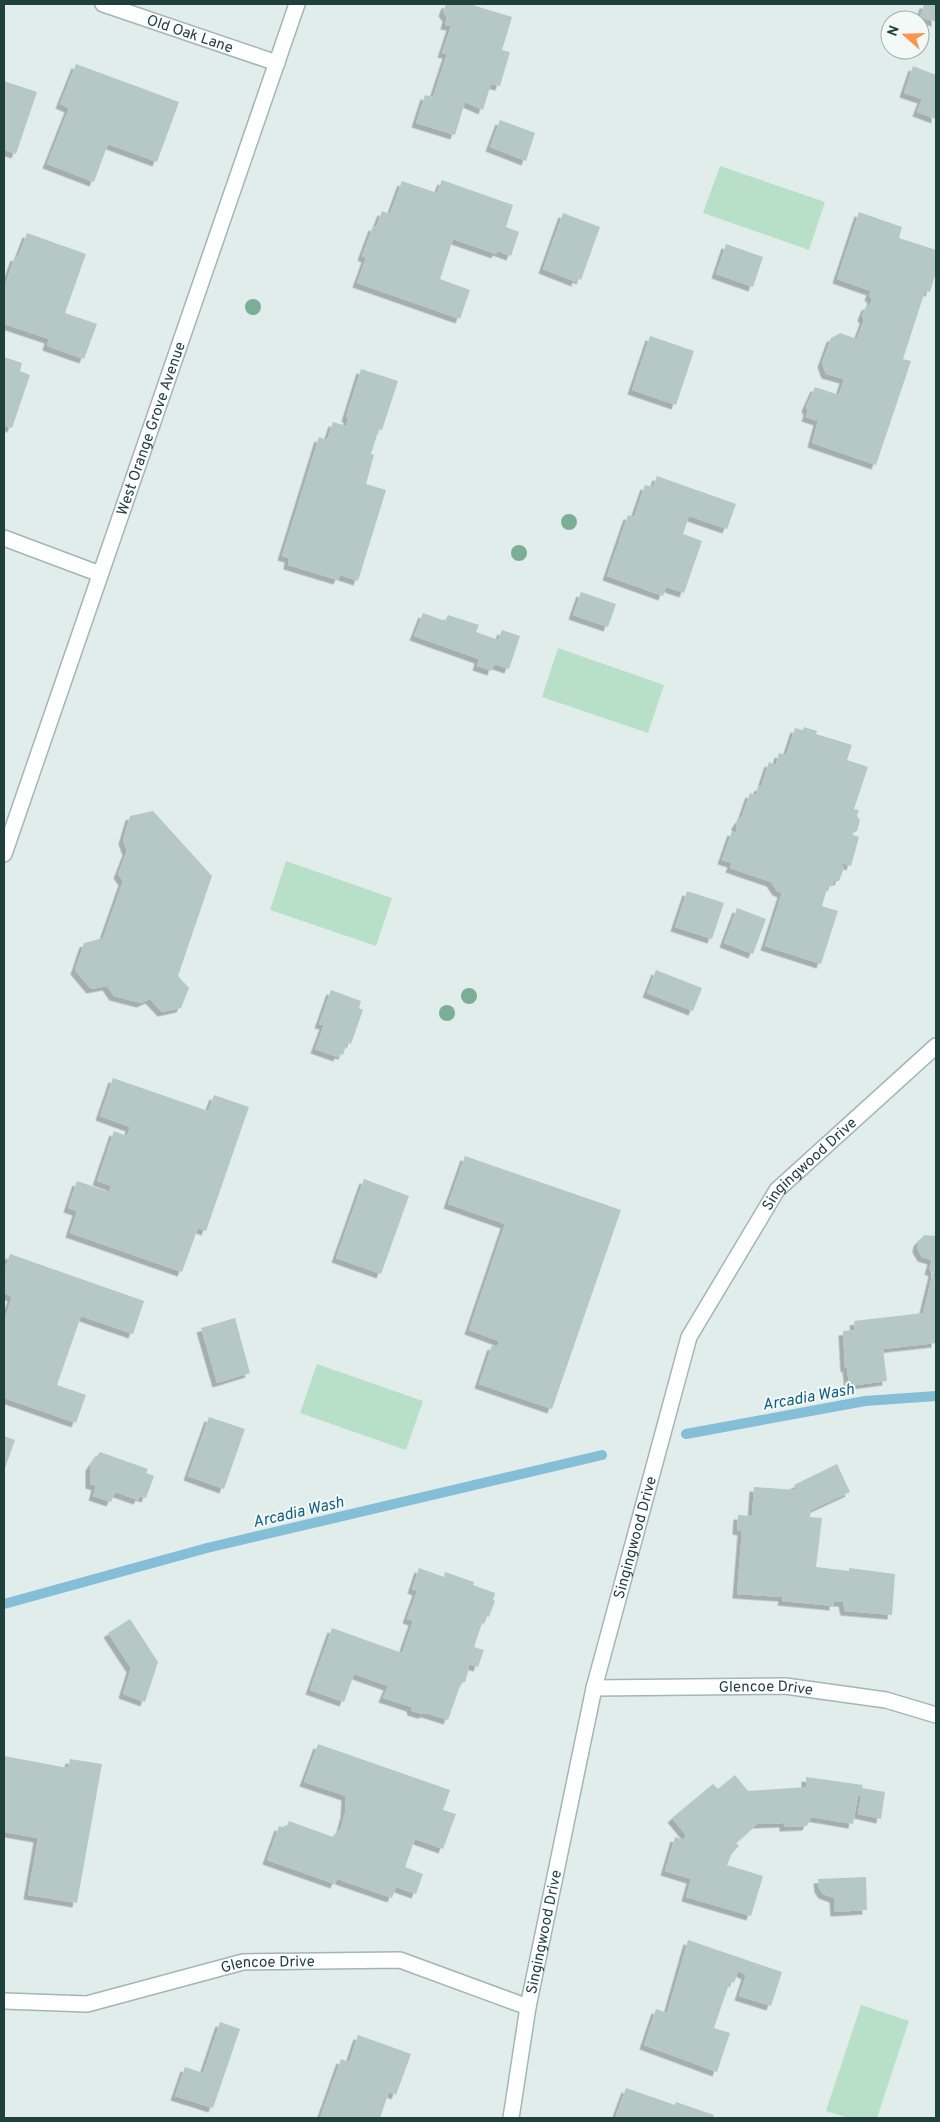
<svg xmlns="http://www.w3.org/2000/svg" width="940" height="2122" font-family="Overpass,sans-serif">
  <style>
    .green { fill: #b8e0c9 }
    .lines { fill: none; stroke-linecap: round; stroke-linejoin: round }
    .stream { stroke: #84bed7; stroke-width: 10 }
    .building { fill: #b6c8c3; filter: url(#shadow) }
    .street-casing { stroke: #a3b6b2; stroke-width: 18 }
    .street { stroke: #fff; stroke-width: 15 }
    .tree { fill: #7aae97 }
    .labels { text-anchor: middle; stroke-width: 4; stroke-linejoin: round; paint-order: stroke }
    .street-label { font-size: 15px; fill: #20403c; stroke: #f2f9f7 }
    .water-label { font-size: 16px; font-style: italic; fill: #145f82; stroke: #f2f9f7 }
  </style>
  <defs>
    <filter id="shadow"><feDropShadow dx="-4.5" dy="4.5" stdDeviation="0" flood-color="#0004"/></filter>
  </defs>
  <rect width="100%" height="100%" fill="#e1edea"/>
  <path class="green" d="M720,166L825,202L809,250L703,213Z
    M558,648L664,685L648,733L542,697Z
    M286,861L392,898L376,946L270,910Z
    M317,1364L423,1401L406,1450L300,1413Z
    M861,2005L909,2021L877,2118H848L826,2111Z"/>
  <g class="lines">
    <path class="stream" d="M686,1434L865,1401L936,1396
      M4,1604L207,1548L602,1455"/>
  </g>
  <path class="building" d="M446,4H469L512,17L502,50L510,52L500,86L491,84L483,110L465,102L455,135L416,123L425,95L433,97L447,54L442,53L451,26L445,25L447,17L443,12Z
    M924,4H936V22L920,17Z
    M76,64L179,102L157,162L108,144L94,182L47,164L69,108L60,104Z
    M913,66L936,75V119L917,112L922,99L904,93Z
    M4,81L37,92L16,154L4,150Z
    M500,120L535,133L526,161L490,147Z
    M442,180L513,205L506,227L519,232L511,256L497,251L496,254L453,239L440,279L470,290L460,319L357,283L366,258L362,256L373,226L376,227L382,211L390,214L402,181L437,193Z
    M859,212L902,227L899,238L936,250V272L930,292L925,291L903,359L911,361L876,465L812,443L818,421L806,417L808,411L806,407L815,387L839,395L844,379L826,374L822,363L831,338L840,333L857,339L864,320L862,316L866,306L870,305L872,299L869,296L871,291L837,279Z
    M563,213L600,227L581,280L577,278L576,282L543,269Z
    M27,233L86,254L65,313L97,324L84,359L47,346L49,339L4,324V288L15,256L18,257Z
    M726,244L763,257L753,287L716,274Z
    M650,336L694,351L676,405L632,390Z
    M4,357L22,363L20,371L30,375L12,428L4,426Z
    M361,369L398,381L382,430L379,429L371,454L374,455L366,484L386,490L358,581L340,575L338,580L288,565L289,558L282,556L319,437L327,440L333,422L346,426L348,418L346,417Z
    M657,476L736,504L727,529L689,516L683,534L702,541L684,593L666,587L663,596L607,576L628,515L634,517L645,485L653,487Z
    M581,592L616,604L608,627L573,615Z
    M423,613L445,621L448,615L479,625L476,632L498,640L502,630L520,636L509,669L494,664L492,671L477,666L479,659L414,636Z
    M804,727L817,731L816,734L852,745L847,760L868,767L854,809L859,810L857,816L860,820L857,831L850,834L859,837L851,866L841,863L844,868L839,881H834L832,887L828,885L822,906L838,911L821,964L765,946L782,893L777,891L771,882L730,868L732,863L722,860L732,831L737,833L736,824L742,816L750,793L756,795L759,786L761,787L769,762L776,765L779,753L786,755L795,728L803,730Z
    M153,811L212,876L178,976L189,988L181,1008L162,1012L150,999L141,1003L114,996L107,986L91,989L75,970L84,943L103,938L123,881L118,874L127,851L123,840L130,816Z
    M687,891L724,903L712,939L675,927Z
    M737,908L766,919L753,954L724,943Z
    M656,970L702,988L693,1011L647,993Z
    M331,990L361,1001L359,1008L363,1010L351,1044L347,1042L343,1055L339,1054L338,1057L315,1049L324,1025L319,1024Z
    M113,1078L208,1111L214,1095L249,1107L206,1231L198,1228L182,1272L70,1233L77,1211L68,1208L77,1181L109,1192L111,1186L97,1181L114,1131L127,1136L130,1127L100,1116Z
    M465,1156L621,1210L552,1409L479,1384L492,1345L497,1347L499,1341L469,1330L505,1224L448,1204Z
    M364,1179L409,1196L381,1274L336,1258Z
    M924,1235L936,1236V1343L883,1349L887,1381L849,1386L847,1367L845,1368L843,1331L855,1330L854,1321L923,1313L933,1272L929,1270L932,1260L922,1257L917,1248L918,1242Z
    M10,1254L144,1301L133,1334L81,1316L57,1385L86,1395L76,1423L4,1398V1321L12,1297L4,1293V1271Z
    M235,1318L250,1373L217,1383L201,1328Z
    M209,1417L245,1429L224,1489L188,1476Z
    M4,1436L15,1440L4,1471Z
    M100,1452L148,1469L146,1473L154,1476L146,1498L140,1496L138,1500L115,1492L111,1502L93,1496L96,1486L90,1484V1466Z
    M837,1464L850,1492L811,1510L810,1517L822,1518L816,1567L849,1571V1568L895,1574L892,1615L845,1611L843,1602H834V1606L782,1601L783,1597L737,1594L742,1531L737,1530L738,1515L752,1516L754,1487L796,1490L794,1485Z
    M419,1568L444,1577L445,1572L474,1582L473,1585L495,1593L493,1600L495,1601L489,1617L487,1616L484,1624L482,1623L474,1647L484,1650L478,1667L468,1664L469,1669L465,1682L461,1683L448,1720L426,1713L422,1714L412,1711L411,1707L383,1698L388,1686L354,1674L344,1702L310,1690L332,1628L402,1653L413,1621L407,1619L417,1591L412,1589Z
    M130,1619L158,1662L145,1702L123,1694L131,1668L108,1633Z
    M318,1744L450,1790L443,1810L456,1814L443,1849L415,1839L405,1867L423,1874L416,1894L396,1887L392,1898L337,1879L335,1884L267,1860L279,1826L286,1828L289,1821L333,1837L341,1828L345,1813L346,1796L304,1782Z
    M4,1756L68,1768L70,1759L102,1764L77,1903L28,1895L38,1838L4,1832Z
    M735,1775L748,1791L806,1787V1777L863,1785L862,1788L885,1792L881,1819L858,1814L861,1796L858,1795L853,1824L811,1817L807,1826L784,1827V1823L757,1824L736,1843L739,1846L732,1853L727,1865L763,1876L751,1916L686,1897L691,1879L665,1871L675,1837L684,1840L686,1835L672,1818L713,1784L718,1789Z
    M866,1877L867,1910L835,1912L834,1898L823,1894L819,1888L818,1879Z
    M688,1940L782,1972L771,2006L739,1996L746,1975L738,1971L734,1983L730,1981L714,2028L730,2033L717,2072L644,2045L656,2009L667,2013Z
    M220,2022L240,2029L213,2108L175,2096L185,2067L203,2073Z
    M358,2035L411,2054L396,2095L389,2092L380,2118H320L341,2059L349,2062Z
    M626,2088L675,2105L676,2102L714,2115L713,2118H615Z"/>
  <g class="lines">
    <g class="street-casing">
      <g id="street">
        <path id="s1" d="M103,4L277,63"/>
        <path d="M4,538L100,574"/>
        <path id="s2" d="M4,854L297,4"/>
        <path id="s3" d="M594,1688L785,1686L886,1700L936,1715"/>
        <path id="s4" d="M4,2001L87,2004L243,1962L400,1960L528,2007"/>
        <path id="s5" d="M511,2118L528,2007L594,1688L689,1337L777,1190L936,1046"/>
      </g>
    </g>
    <use href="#street" class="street"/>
  </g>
  <g class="tree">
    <circle cx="253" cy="307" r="8"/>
    <circle cx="569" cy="522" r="8"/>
    <circle cx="519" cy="553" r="8"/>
    <circle cx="469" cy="996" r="8"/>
    <circle cx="447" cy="1013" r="8"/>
  </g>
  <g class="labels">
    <g class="street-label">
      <text dy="5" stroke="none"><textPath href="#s1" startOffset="92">Old Oak Lane</textPath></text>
      <text dy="5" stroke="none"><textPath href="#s2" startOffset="450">West Orange Grove Avenue</textPath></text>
      <text dy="5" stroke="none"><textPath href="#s5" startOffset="1014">Singingwood Drive</textPath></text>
      <text dy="5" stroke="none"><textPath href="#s5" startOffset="594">Singingwood Drive</textPath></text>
      <text dy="5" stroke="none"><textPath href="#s3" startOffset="172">Glencoe Drive</textPath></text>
      <text dy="5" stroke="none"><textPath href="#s5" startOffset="189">Singingwood Drive</textPath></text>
      <text dy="5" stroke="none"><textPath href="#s4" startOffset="269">Glencoe Drive</textPath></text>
    </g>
    <g class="water-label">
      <text transform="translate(808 1396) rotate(-10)" y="6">Arcadia Wash</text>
      <text transform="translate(298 1511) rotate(-13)" y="6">Arcadia Wash</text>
    </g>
  </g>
  <rect width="940" height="2122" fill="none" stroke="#20403c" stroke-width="10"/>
  <g transform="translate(905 35) rotate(290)"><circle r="24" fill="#f2f9f7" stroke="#9eafac"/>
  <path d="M0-4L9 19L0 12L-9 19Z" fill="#fe944e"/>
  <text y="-8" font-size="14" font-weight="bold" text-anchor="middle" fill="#20403c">N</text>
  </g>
</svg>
